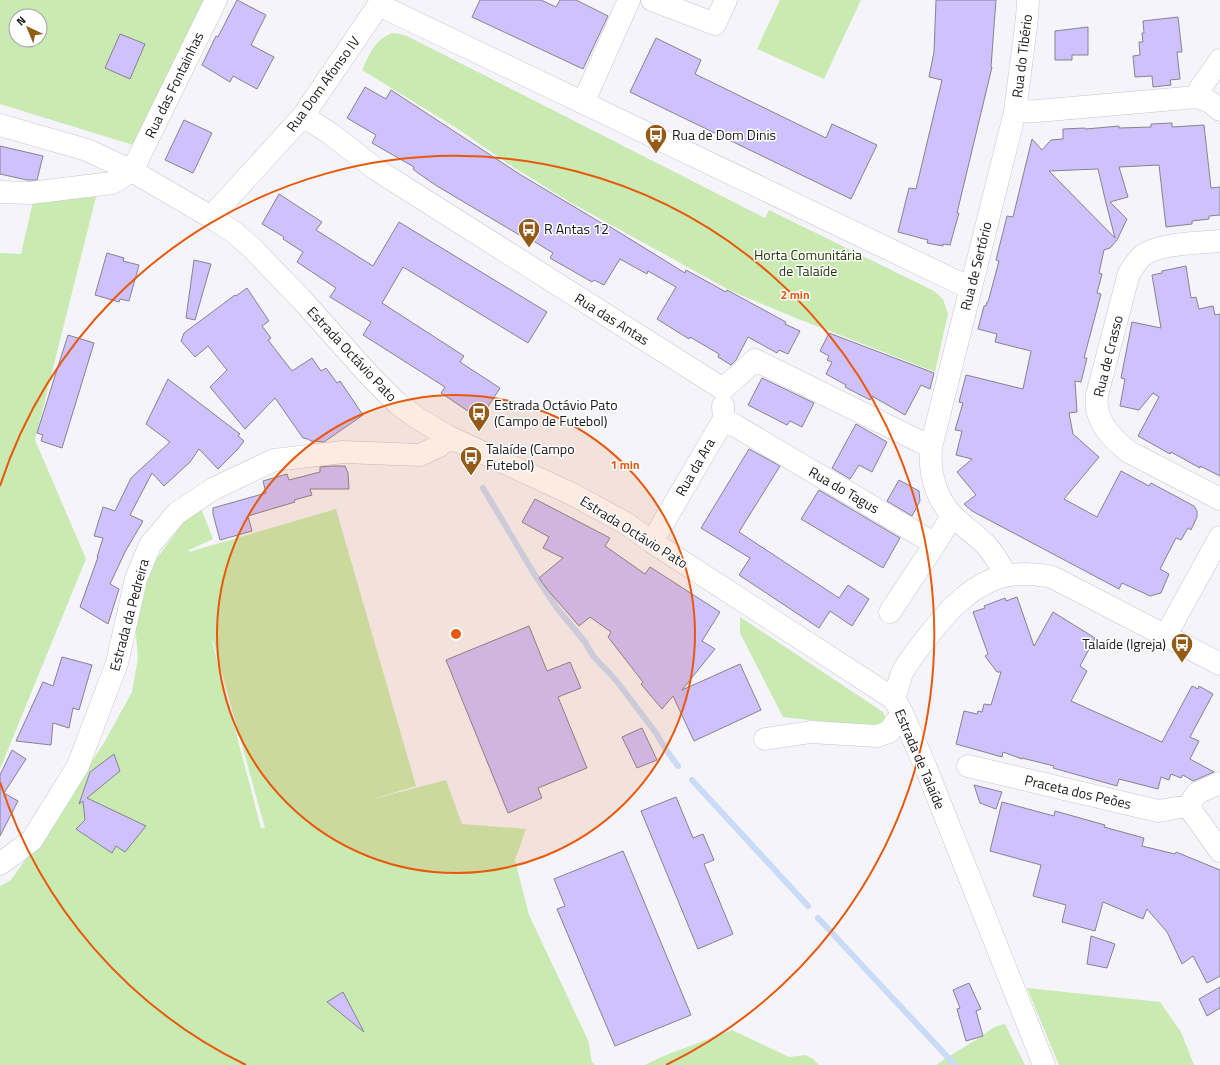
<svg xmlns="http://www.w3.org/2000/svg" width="1220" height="1065" font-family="'Titillium Web',sans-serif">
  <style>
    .green { fill: #c9ebb2; fill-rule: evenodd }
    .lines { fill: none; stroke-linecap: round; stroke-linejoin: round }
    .stream { stroke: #cadbf7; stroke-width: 6 }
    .building { fill: #cec1fe; stroke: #85848a; fill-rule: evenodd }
    .minor-casing { stroke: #c6c5cb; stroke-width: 23 }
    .minor { stroke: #fff; stroke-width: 22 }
    .ring { fill: none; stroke: #e8590c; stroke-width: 2 }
    .labels { text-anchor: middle; stroke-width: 3; stroke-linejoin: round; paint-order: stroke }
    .street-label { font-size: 14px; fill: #19181a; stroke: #fff }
    .poi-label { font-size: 14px; fill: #19181a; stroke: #fff; text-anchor: start }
    .park-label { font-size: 14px; fill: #203a06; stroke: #fff }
    .centre { fill: #e8590c; stroke: #fff; stroke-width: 2 }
    .ring-label { font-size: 12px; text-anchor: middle; font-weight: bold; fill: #e8590c; stroke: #fff; stroke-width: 3; stroke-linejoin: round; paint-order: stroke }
  </style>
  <rect width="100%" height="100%" fill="#f5f4fa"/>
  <path class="green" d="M0,0H204L133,145L0,104ZM16,16H40V40H16Z
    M780,0H861L824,79L757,49Z
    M392,33L400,34L409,37L765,218L769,210L934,291L943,299L948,314L935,372L796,318L731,291L568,201L510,165L458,129L362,70C370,54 374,40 392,33Z
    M96,197L35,440L86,559L0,769V253L21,254L33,201Z
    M201,508L213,539L189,550V552L336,509L416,786L369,800L446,780L462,824L526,829L515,860L529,915L588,1040L592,1062L595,1065H0V886L11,880L61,809L105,741L132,692L138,658L134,612L152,565L183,523ZM212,641H213L265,828H261Z
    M740,617L883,712L886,720L873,727L783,717L740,633Z
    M1027,988L1160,1002L1181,1032L1194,1065H1059Z
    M1005,1024L1025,1065H936C949,1056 961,1049 974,1041C987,1034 989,1027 1005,1024Z
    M732,1030L789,1057L805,1055L813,1059L819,1065H645L661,1057Z"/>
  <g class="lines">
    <path class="stream" d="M483,488L533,572L557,608L585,642L593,656L615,679L656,733L666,750L678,766
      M692,780L808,906
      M818,918L955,1065"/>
  </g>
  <path class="building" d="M237,0L266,15L251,45L274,57L257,89L233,76L230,82L202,65L216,36L218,37Z
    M480,0H541L556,7L560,0H576L608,16L583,69L472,17Z
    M936,0H996L991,67H992L957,213H959L950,245L943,244V246L927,243L928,240L898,232L909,188L916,189L942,80L929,77L934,52Z
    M1178,17L1182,52H1177L1180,79L1170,80L1171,85L1153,87L1152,76L1135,77L1133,56L1140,55L1139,42H1143L1142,33H1144L1143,21Z
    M1088,27V55H1072V60H1055V31Z
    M120,34L145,44L130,79L105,68Z
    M656,38L701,60L695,74L826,138L832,124L877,145L851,199L630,92Z
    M365,87L386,99L391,90L521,175L603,224L604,223L685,273L686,270L726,292L727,290L786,322L785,324L800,331L788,354L779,350L777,353L748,337L736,360L731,365L718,357L719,354L690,337L689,339L657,319L676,287L648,271L647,274L620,259L604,285L594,280L592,282L550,258L553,253L522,234L521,236L437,186L418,173L413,169L414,167L372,143L376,135L347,118Z
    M184,120L212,133L193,173L165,160Z
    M1172,123V127L1204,125L1211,188L1220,187V215L1209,216V219L1192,221V224L1166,227L1159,165L1119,167L1128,197L1110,202L1127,219L1117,240L1110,248L1104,250L1099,273L1102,274L1097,293L1101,294L1084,358H1087L1081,382L1075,381L1077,412L1069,413L1073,434L1099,457L1064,499L1097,517L1121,471L1149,486L1151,483L1194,506L1197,511V517L1191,530L1188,528L1181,540L1176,538L1160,569L1169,574L1161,593L1150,596L1122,583L1119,589L972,511L964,504L976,495L957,472L972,459L956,455L962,431L955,430L963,403L959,402L966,375L1023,389L1031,351L995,342L997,334L978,329L984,306H986L987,302H988L999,261L996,260L1007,216L1013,217L1032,139L1042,150L1051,140L1063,139V129L1085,128L1086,129L1119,126V128L1151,127V124ZM1098,169L1106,203L1115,238L1049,171Z
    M0,146L43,156L37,180H27L0,174Z
    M279,194L322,222L316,230L373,266L399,222L547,312L528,343L403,267L382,303L464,356L460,362L500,388L480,419L441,393L445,387L363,335L371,322L330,297L336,288L297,262L303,252L283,239L284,237L262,224Z
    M107,253L124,258L123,261L139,265L129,301L120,299L119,302L95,295Z
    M194,260L211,264L195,320L186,318Z
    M1186,266L1191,298L1196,297L1199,309L1213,306L1215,315L1220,314V476L1200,466V468L1171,452L1170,454L1138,436L1159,397L1153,393L1139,410L1120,406L1125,379L1121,378L1132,322L1161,328L1152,275L1162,273V271Z
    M247,288L269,321L262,326L271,338L268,340L292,371L312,358L321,371L326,368L337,383L340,381L363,415L324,442L311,441L308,439L303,438L275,398L245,429L210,387L227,370L208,346L195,357L181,341L184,333L235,295L236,296Z
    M829,333L934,373L930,389L921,385L905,415L872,396L870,400L845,387L846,385L826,374L832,362L827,360L829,356L820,351Z
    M68,335L94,343L62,448L41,441L43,435L37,433Z
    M762,378L814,403L802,427L790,421L787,425L748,405Z
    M168,379L240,434L238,436L244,441L238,449L218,469L199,449L190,462L164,486L152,473L130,515L143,521L125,552L110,584L119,589L108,624L80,607L98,557H97L103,538L94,536L103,507L115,511L131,478L170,442L146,424Z
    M856,424L887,442L872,472L859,465L850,479L832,468Z
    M749,449L780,466L739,532L839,598L848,585L869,599L852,626L830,611L819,628L739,575L750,558L701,528Z
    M333,466H345L348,473L349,489H310L312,495L294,500L295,502L248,516L252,531L220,540L213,514V508L266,493L263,481L287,474L289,480L320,472V467Z
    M899,480L919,491L920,501L912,516L887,501Z
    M819,490L900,538L883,568L801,519Z
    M535,499L610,538L605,546L645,574L650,567L720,612L702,641L715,649L682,690L740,664L761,710L694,741L673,696L662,709L641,684L643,682L608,637L611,632L590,617L579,626L547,589L539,578L563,558L543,548L549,537L522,522Z
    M1017,597L1034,646L1053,612L1095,638L1080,666L1087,671L1071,701L1162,742L1192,686L1198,689L1199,686L1213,694L1190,737L1199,741L1190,759L1214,772L1193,781L1183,775L1181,778L1171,774L1169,780L1161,777L1158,789L1119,779L1117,786L1053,768L1054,766L1022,758V759L1003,752L1002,757L956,744L964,711L977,714L978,711L982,712L984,704L991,705L1001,672H997L985,656L988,654L973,612L985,608L984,606L1005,598L1006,601Z
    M529,626L547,671L570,662L581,688L558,697L587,768L538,788L542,798L508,813L446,660Z
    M62,657L92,665L79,710L73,708L69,728L53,723L51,745L16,741L43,682L53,686Z
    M642,728L657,760L637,768L622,737Z
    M12,750L26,759L4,793L18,801L0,836V775Z
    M114,754L120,771L87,798L146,826L125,852L116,846L112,853L76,829L85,820L83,801L79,804L90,772Z
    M974,785L1002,792L996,809L980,803Z
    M676,797L693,838L703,834L714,860L704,864L733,934L698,949L641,811Z
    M1002,802L1054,816L1055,811L1105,825L1104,827L1144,838L1142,846L1175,854L1176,852L1220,870V976L1207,983L1193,956L1182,964L1167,932L1147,909L1143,919L1103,902L1095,931L1062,922L1066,905L1033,896L1041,865L990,851Z
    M623,851L691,1015L615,1046L557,909L565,906L554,879Z
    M1091,936L1115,944L1107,968L1087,964Z
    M969,983L981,1009L976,1011L983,1036L966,1041L957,1009L960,1008L953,990Z
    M1220,987V1008L1207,1016L1199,999Z
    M343,992L364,1032L327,1002Z"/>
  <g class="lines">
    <g class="minor-casing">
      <path id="minor" d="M652,0L715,24L726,0
        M379,5L970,288
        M1197,97L1201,87L1220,60
        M583,103L629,0
        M1015,112L1027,18L1028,0
        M303,116L331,134L377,170L723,389
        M0,125L87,150L132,171L211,217L235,233L252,248L303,301L369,375L398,404L419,419L449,437L572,494L627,524L652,542L894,699L902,713L926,768L1044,1065
        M0,192L30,193L112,183L132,171L216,0
        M211,217L303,116L382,0
        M1220,241C1199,243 1156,243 1141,257C1136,262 1133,268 1129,273L1097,395C1097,399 1096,404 1097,408C1100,427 1115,441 1129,452L1220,499
        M723,389L755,360L931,447
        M724,419L935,544L952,516
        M652,542L724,419L723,406
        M1006,575C1000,564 994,554 986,545C975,534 963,526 953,516C935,498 929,471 931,447L1015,112L1037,111L1197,97L1210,102L1220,110
        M890,612L935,544
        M1166,635L1220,537
        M894,699C897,691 899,681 902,673C908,661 917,651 925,640C943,617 963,592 992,580C1011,572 1032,573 1052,577L1220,664
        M765,739L811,732L877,736L889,732L902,713
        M968,766L1158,811L1188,806
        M1220,783L1197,793L1188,806L1220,851
        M0,864L32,840L78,766L117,663L136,579L150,545L177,513L213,489L274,460L343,452L420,455L439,446L449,437"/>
    </g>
    <use href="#minor" class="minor"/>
  </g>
  <circle cx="456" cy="634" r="239" fill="#e8590c" fill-opacity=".12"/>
  <g class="ring">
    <circle cx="456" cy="634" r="239"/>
    <path d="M246 1065A479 479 0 0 1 0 782M0 486A479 479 0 1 1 666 1065"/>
  </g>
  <defs>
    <g id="bus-pin" transform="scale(1.15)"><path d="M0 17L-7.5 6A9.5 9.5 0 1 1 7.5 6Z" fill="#945a18" stroke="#fff"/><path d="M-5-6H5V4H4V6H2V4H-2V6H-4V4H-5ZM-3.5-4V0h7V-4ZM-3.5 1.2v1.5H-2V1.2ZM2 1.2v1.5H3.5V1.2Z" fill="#fff"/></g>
  </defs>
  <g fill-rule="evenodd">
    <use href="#bus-pin" x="656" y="135"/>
    <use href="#bus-pin" x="529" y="229"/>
    <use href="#bus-pin" x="479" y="413"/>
    <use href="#bus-pin" x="471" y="457"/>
    <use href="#bus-pin" x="1182" y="644"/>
  </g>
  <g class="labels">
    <g class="street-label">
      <text transform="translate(1022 56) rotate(-83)" y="5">Rua do Tibério</text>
      <text transform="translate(323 84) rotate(-54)" y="5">Rua Dom Afonso IV</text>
      <text transform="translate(174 85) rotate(-64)" y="5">Rua das Fontainhas</text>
      <text transform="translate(976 266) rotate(-76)" y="5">Rua de Sertório</text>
      <text transform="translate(612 319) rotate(32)" y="5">Rua das Antas</text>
      <text transform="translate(352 354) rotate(47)" y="5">Estrada Octávio Pato</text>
      <text transform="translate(1108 356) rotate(-76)" y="5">Rua de Crasso</text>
      <text transform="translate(695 467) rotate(-60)" y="5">Rua da Ara</text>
      <text transform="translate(844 490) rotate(30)" y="5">Rua do Tagus</text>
      <text transform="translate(634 532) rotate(32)" y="5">Estrada Octávio Pato</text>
      <text transform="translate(129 615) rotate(-75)" y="5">Estrada da Pedreira</text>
      <text transform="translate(920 759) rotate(67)" y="5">Estrada de Talaíde</text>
      <text transform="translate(1078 792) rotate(13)" y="5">Praceta dos Peões</text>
    </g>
    <g class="poi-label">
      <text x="672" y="140">Rua de Dom Dinis</text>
      <text x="544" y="234">R Antas 12</text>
      <text x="494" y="410">Estrada Octávio Pato<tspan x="494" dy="16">(Campo de Futebol)</tspan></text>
      <text x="486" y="454">Talaíde (Campo<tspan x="486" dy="16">Futebol)</tspan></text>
      <text x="1166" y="649" text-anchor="end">Talaíde (Igreja)</text>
    </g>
    <g class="park-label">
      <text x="808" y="260">Horta Comunitária<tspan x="808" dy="16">de Talaíde</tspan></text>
    </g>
  </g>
  <circle cx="456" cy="634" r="6" class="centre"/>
  <g class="ring-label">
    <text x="795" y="299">2 min</text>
    <text x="625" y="469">1 min</text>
  </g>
  <g transform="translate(28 28) rotate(316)"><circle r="19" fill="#ffffff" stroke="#a3a3a3"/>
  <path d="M0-3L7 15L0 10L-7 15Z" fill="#945a18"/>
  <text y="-6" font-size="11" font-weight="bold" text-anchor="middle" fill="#19181a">N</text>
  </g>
</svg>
